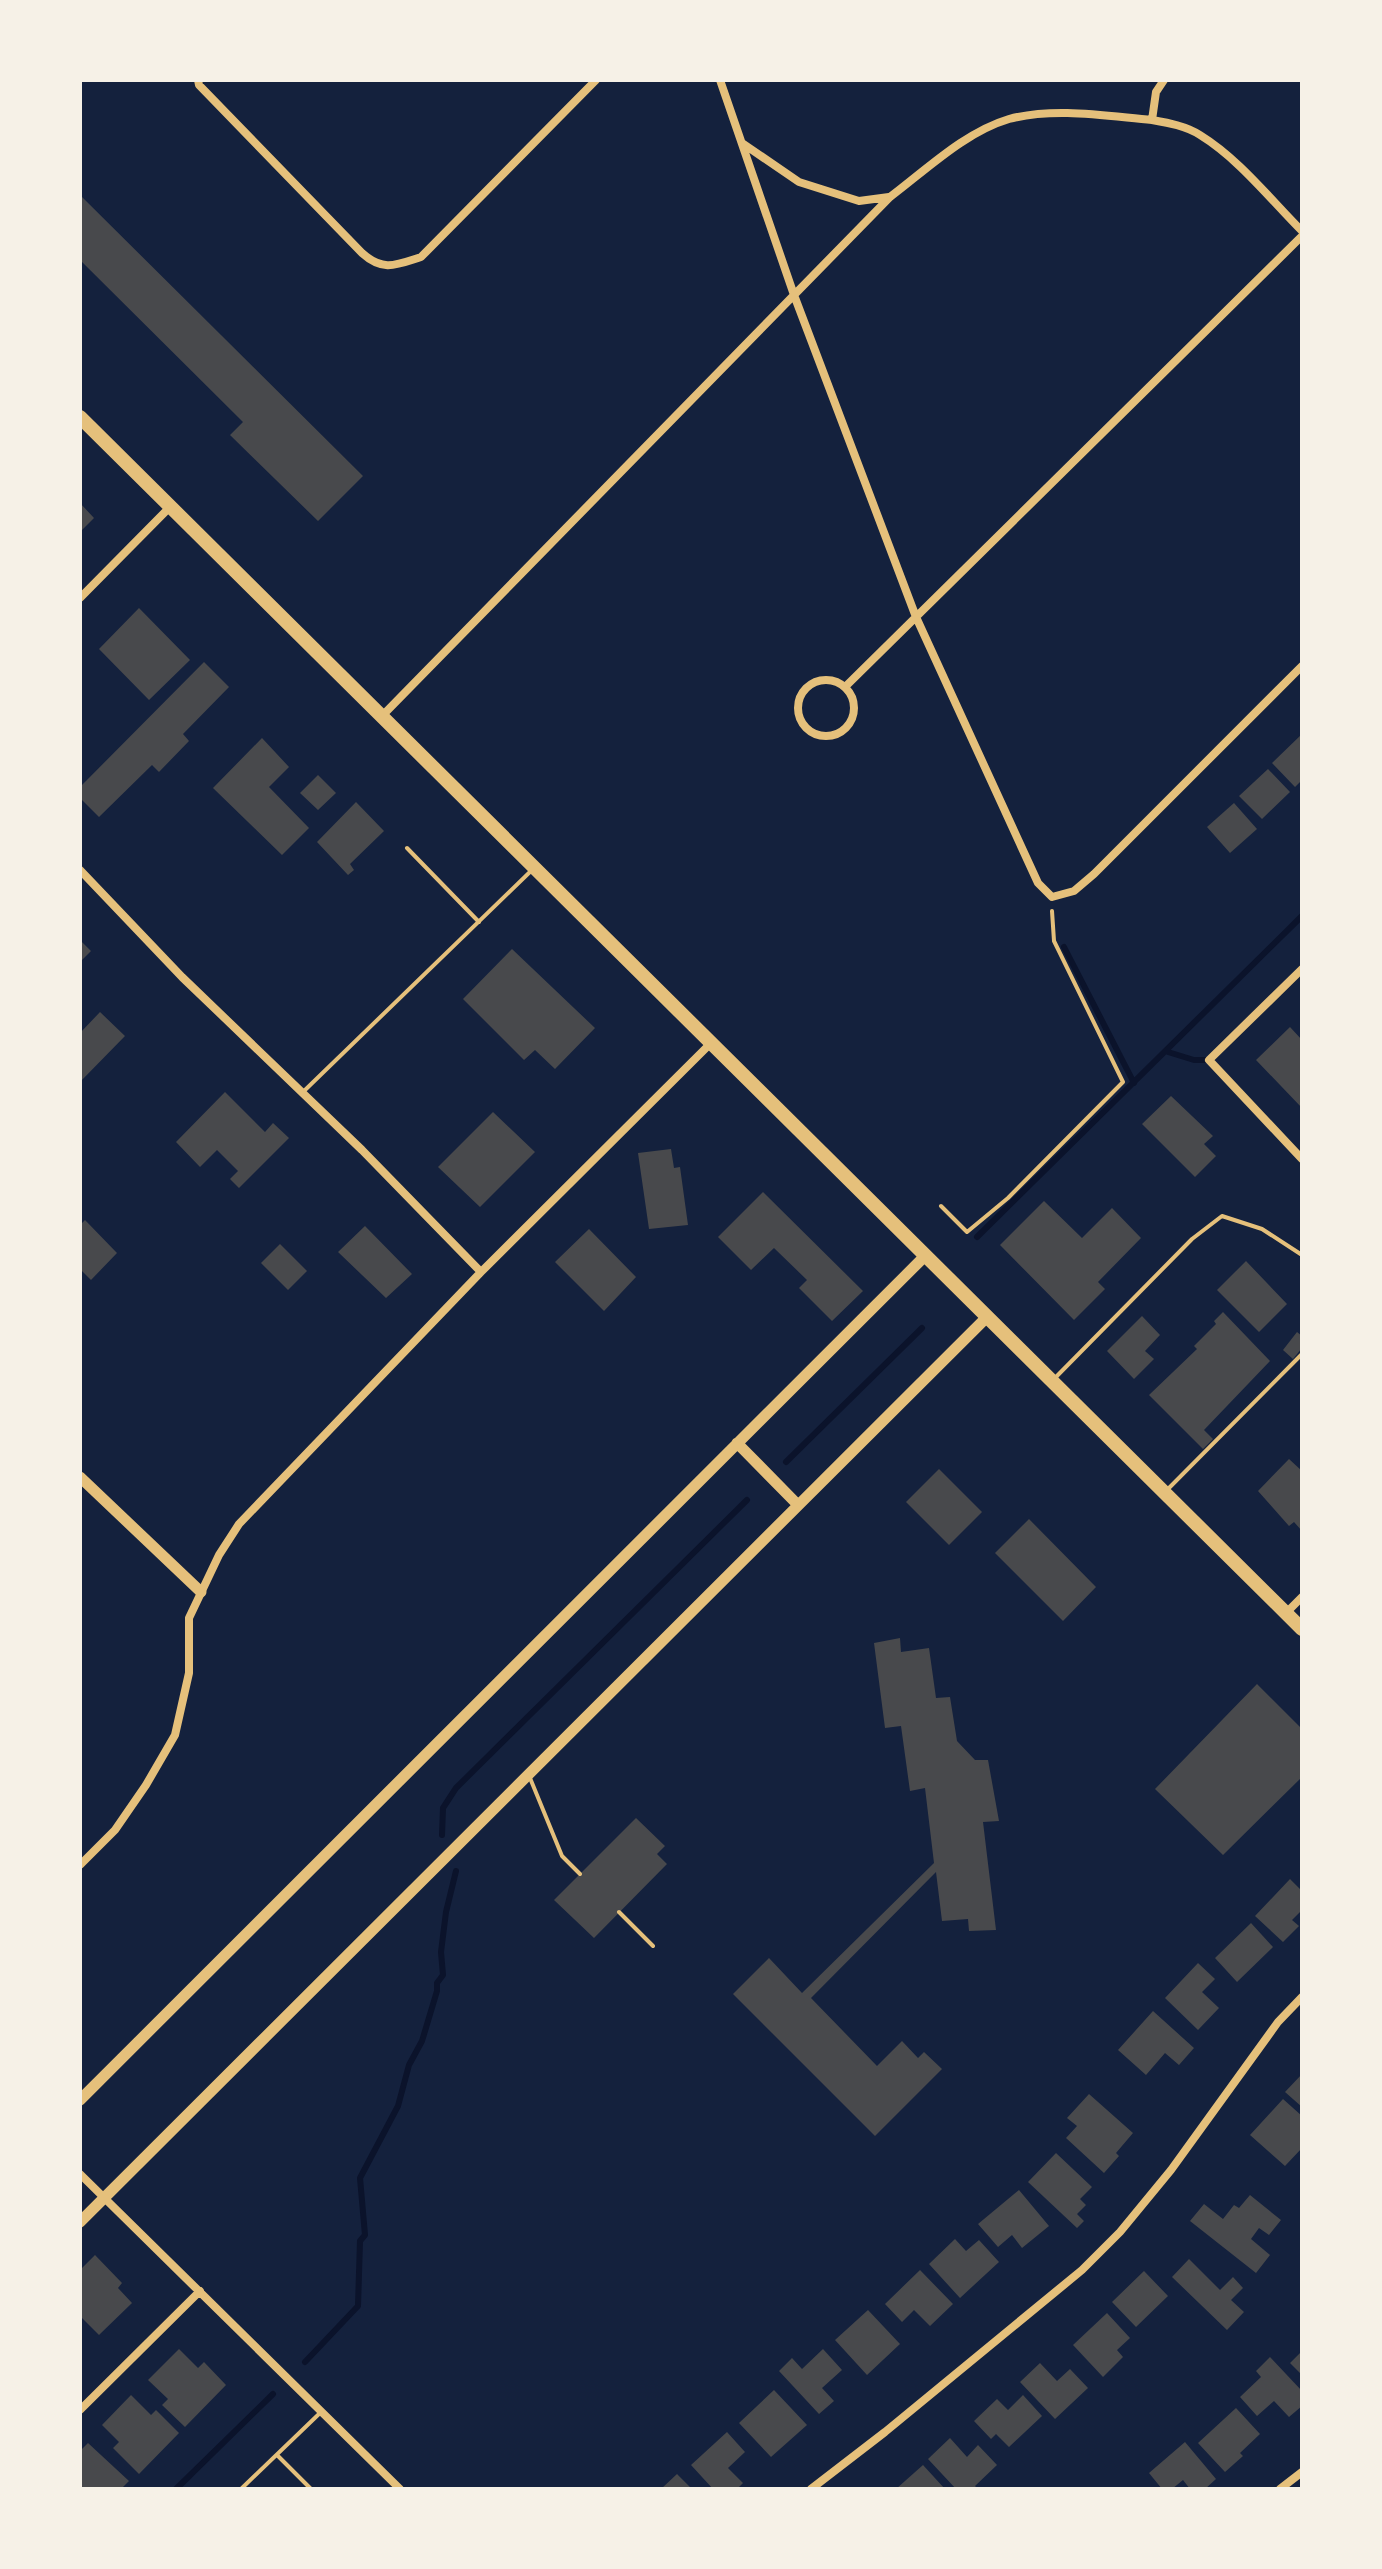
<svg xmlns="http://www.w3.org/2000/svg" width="1382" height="2569" font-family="'Zilla Slab',serif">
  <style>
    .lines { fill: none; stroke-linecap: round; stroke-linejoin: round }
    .stream { stroke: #0b132b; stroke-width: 6 }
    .building { fill: #48494c }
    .path { stroke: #e5c07b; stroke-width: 4 }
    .service { stroke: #e5c07b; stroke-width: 4 }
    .minor { stroke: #e5c07b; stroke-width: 8 }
    .tertiary { stroke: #e5c07b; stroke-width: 11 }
    .primary { stroke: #e5c07b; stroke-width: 14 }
  </style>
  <rect width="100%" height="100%" fill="#14213d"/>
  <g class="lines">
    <path class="stream" d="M1064,947L1134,1083
      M1168,1052L1194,1060H1209
      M977,1237L1302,916
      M786,1462L922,1328
      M442,1835L443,1808L456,1788L747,1500
      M305,2362L358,2306L360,2241L365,2235L360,2178L398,2106L409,2065L422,2041L437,1991V1983L443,1975L441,1952L446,1912L456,1871
      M176,2489L273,2394"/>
  </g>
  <path class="building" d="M80,195L363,476L318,521L230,435L243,422L80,260Z
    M80,503L94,518L80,532Z
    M139,608L190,660L149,700L99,649Z
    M204,662L229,687L183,734L189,741L159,772L152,765L99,817L80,798V787Z
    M1302,734V780L1295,787L1272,763Z
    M262,738L289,767L269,787L309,828L282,855L213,788Z
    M1268,769L1290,792L1262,819L1239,796Z
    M318,775L336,793L318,810L300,793Z
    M356,802L384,831L350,864L354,870L348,875L317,842Z
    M1234,803L1257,829L1230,853L1207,827Z
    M80,940L91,951L80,962Z
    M512,949L595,1028L555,1069L535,1050L524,1060L463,999Z
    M100,1012L125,1036L80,1082V1033Z
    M1290,1027L1302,1040V1108L1256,1060Z
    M225,1092L265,1132L273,1123L289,1138L239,1188L230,1179L238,1171L217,1150L200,1167L176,1142Z
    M1171,1096L1213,1136L1204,1144L1216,1156L1195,1177L1142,1124Z
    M493,1112L535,1152L480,1207L438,1167Z
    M671,1149L674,1168L680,1167L688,1225L649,1229L638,1153Z
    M763,1192L863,1291L832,1321L799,1288L807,1280L774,1248L751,1270L718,1237Z
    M1044,1201L1082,1238L1112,1208L1141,1238L1098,1282L1105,1289L1074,1320L1000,1245Z
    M85,1220L117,1253L91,1280L80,1269V1225Z
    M365,1226L412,1274L386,1298L338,1252Z
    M589,1229L636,1277L604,1311L555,1262Z
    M280,1244L307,1271L288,1290L261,1263Z
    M1246,1261L1287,1304L1259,1332L1217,1290Z
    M1223,1312L1270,1361L1204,1430L1213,1439L1203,1449L1149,1395L1197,1349L1194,1346L1216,1324L1214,1321Z
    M1142,1316L1160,1335L1145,1351L1154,1359L1134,1379L1107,1351Z
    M1297,1332L1302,1336V1348L1293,1359L1283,1350Z
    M1289,1459L1302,1471V1531L1294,1522L1289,1526L1258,1491Z
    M939,1469L982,1512L949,1545L906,1502Z
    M1029,1519L1096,1587L1063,1621L995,1553Z
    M900,1638L901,1652L929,1648L936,1698L950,1697L957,1741L975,1760H988L999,1821L983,1822L996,1930L969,1931L968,1919L942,1921L936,1872L811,1998L877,2066L902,2041L918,2058L924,2052L942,2069L875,2136L733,1994L769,1958L802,1993L934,1863L925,1788L910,1791L901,1726L885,1728L874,1643Z
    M1257,1684L1302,1729V1777L1223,1855L1155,1789Z
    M636,1818L665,1846L657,1854L667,1864L594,1938L554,1900Z
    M1290,1879L1302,1891V1910L1292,1920L1299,1926L1283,1942L1255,1916Z
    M1251,1923L1273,1947L1237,1982L1215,1958Z
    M1198,1963L1215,1979L1202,1992L1219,2008L1198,2030L1165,1998Z
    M1153,2011L1194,2048L1179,2065L1165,2053L1146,2075L1118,2050Z
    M1302,2074V2107L1285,2092Z
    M1089,2094L1133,2133L1116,2153L1119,2156L1104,2173L1066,2138L1077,2126L1067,2118Z
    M1283,2099L1302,2116V2148L1285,2166L1250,2135Z
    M1056,2153L1092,2187L1080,2199L1086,2205L1077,2214L1084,2221L1077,2228L1028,2182Z
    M1019,2190L1049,2226L1022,2248L1012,2235L998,2247L978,2224Z
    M1250,2195L1281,2220L1269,2235L1259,2228L1251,2239L1270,2255L1256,2273L1190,2221L1204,2204L1223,2219L1234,2205L1239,2208Z
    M955,2239L966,2251L979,2240L999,2262L960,2298L929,2264Z
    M95,2255L122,2283L118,2288L132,2303L99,2335L80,2316V2270Z
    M1189,2259L1220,2290L1233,2277L1243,2288L1231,2300L1244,2312L1227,2330L1172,2277Z
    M920,2270L953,2304L930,2326L914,2310L902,2322L885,2304Z
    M1144,2271L1168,2296L1136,2327L1112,2302Z
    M868,2310L900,2344L867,2375L835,2340Z
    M1107,2313L1130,2338L1117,2350L1123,2357L1103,2377L1073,2345Z
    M179,2349L198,2368L204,2362L226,2385L185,2427L162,2405L168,2399L148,2380Z
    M823,2349L842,2370L822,2388L834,2401L819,2414L779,2371L792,2358L802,2369Z
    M1302,2351V2375L1290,2363Z
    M1270,2357L1302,2391V2406L1289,2417L1274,2401L1257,2416L1240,2397L1261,2377L1256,2371Z
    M1040,2363L1057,2381L1070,2369L1088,2388L1055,2419L1020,2382Z
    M774,2390L807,2425L771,2457L739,2423Z
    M131,2395L151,2415L156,2410L179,2433L139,2474L113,2448L119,2442L102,2425Z
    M1023,2395L1042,2416L1009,2447L996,2434L991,2439L974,2421L997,2399L1008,2410Z
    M1236,2408L1260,2434L1240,2453L1243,2456L1225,2472L1198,2443Z
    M727,2432L745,2452L728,2468L743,2483L737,2489H713L691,2465Z
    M950,2438L967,2457L978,2445L997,2465L975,2486L978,2489H956L928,2459Z
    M1185,2442L1216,2479L1205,2489H1190L1183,2480L1172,2489H1162L1149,2473Z
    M88,2443L129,2481L121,2489H80V2451Z
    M923,2465L945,2489H896Z
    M677,2474L692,2489H661Z"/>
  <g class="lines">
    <path class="path" d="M941,1206L967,1232L1008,1198L1123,1082L1054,941L1052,911"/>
    <path class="service" d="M407,848L479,922
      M304,1091L533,869
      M1053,1380L1192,1239L1222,1216L1262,1229L1302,1255
      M1166,1491L1302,1354
      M530,1778L562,1856L580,1874
      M619,1912L653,1946
      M277,2455L311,2489
      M241,2489L320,2413"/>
    <path class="minor" d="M198,80L199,85L362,253C383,272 396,265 421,257L596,80
      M720,80L794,295L916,617L1038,883L1052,897L1074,891L1094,874L1302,666
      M1152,120C1169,123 1186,126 1200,135C1239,159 1270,199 1302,231
      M742,143L799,182L859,201L889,197
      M80,598L170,507
      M798 708a28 28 0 1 1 56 0a28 28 0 1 1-56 0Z
      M845,687L1302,236
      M382,716L890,197C926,170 965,132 1009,119C1055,107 1106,116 1152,120L1156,92L1164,80
      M80,870L182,977L362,1150L481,1272
      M1302,969L1209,1060L1302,1159
      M1286,1613L1302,1597
      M80,1865L115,1830L146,1785L175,1735L189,1673V1618L219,1555L239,1524L481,1272L711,1043
      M80,2174L400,2489
      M80,2410L200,2291
      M811,2489L885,2432L1082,2270L1120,2232L1171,2170L1278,2022L1302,1997
      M1280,2489L1302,2472"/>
    <path class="tertiary" d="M737,1443L798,1505
      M80,1477L201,1592
      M80,2100L925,1256
      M80,2222L986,1318"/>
    <path class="primary" d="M80,417L1302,1629"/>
  </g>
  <rect width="1382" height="2569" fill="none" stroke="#f6f1e7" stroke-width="164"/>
</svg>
